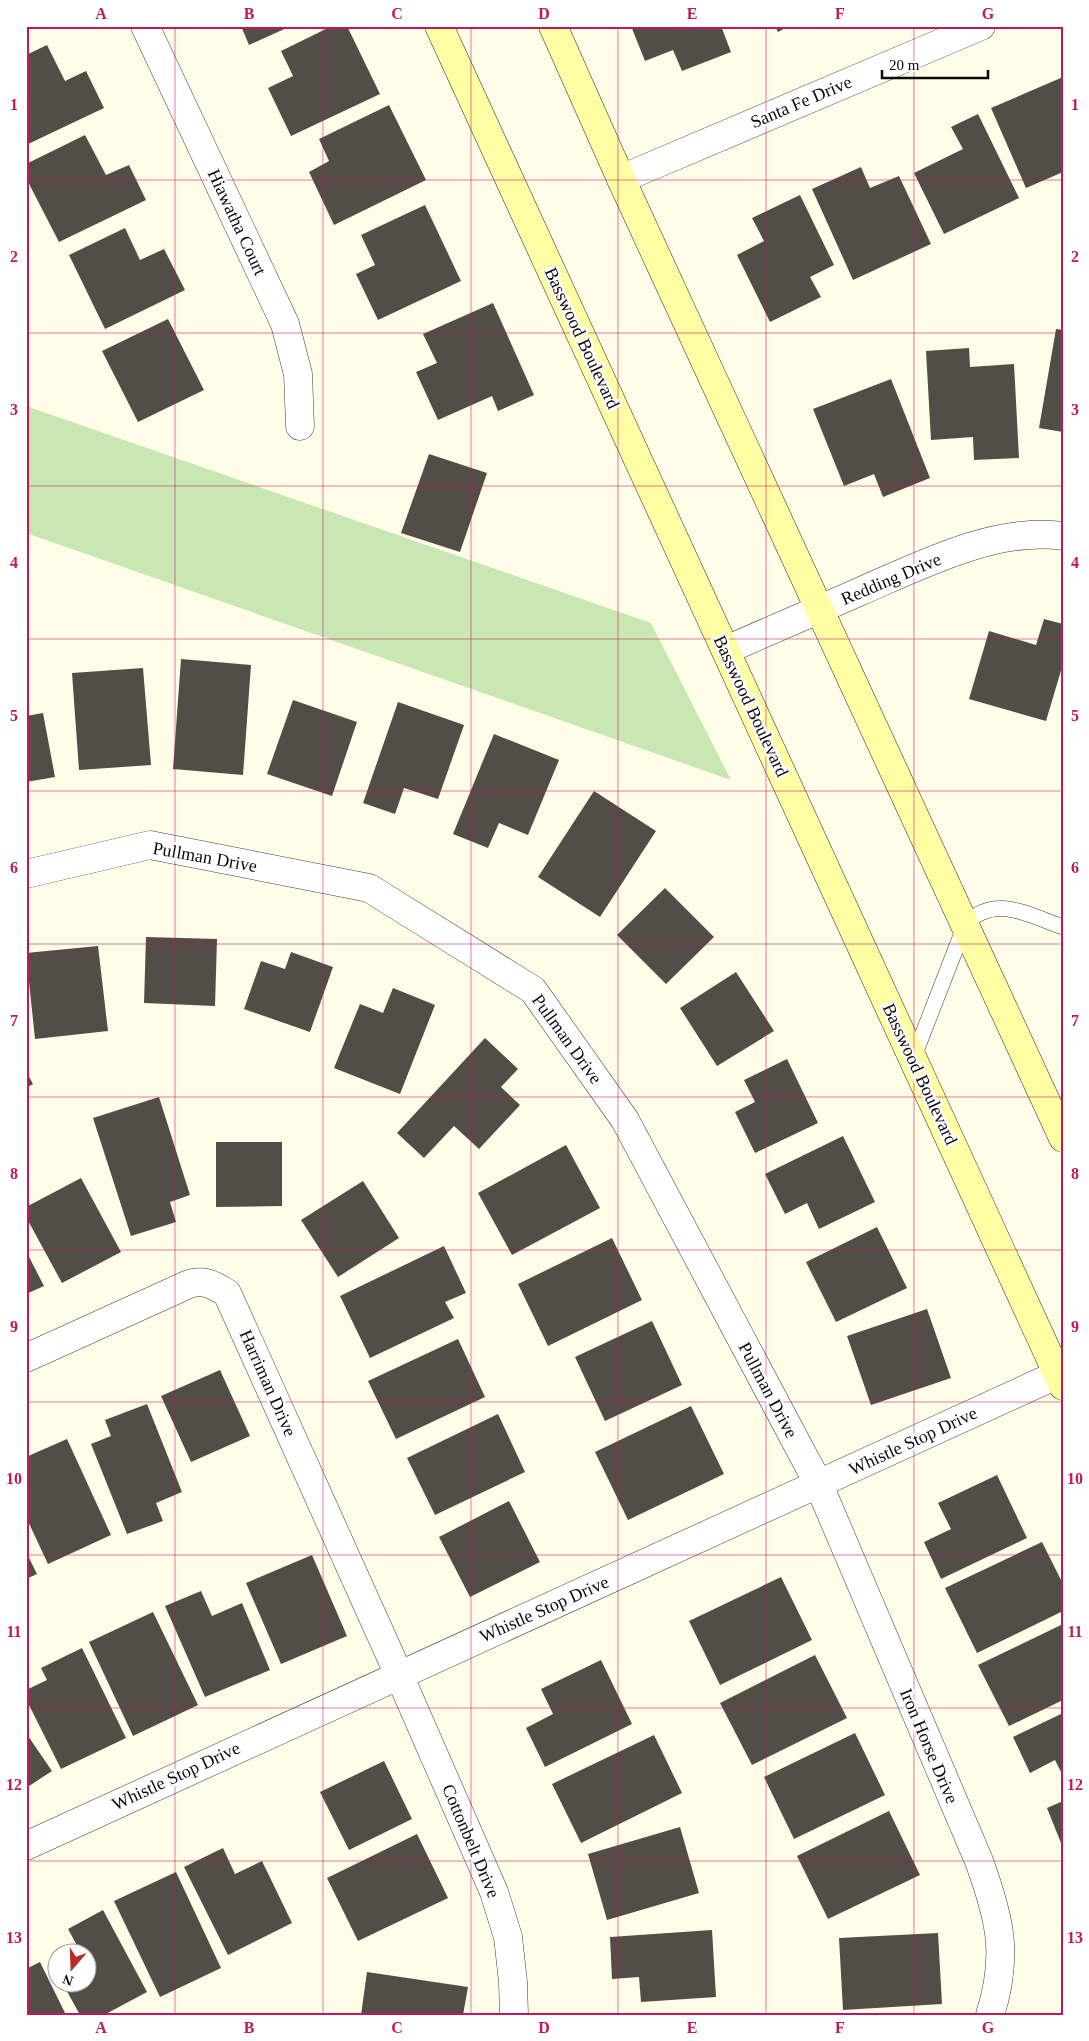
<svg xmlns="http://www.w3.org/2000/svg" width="1089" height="2041" font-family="Georgia,serif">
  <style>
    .green { fill: #c9e7b3 }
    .building { fill: #534d47 }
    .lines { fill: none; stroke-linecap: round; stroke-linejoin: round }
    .lane-casing { stroke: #3d3d3d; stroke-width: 16 }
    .street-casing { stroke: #3d3d3d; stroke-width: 29 }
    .secondary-casing { stroke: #2c2c2c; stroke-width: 29 }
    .lane { stroke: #fff; stroke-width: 15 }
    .street { stroke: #fff; stroke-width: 28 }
    .secondary { stroke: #fefda3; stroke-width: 28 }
    .grid { fill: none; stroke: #c2185b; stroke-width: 1; stroke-opacity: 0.55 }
    .labels { text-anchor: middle; stroke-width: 5; stroke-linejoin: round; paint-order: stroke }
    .street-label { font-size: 18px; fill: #0a0a0a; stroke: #fff }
    .neatline { fill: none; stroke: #c2185b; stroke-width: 2 }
    .grid-label { font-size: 16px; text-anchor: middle; font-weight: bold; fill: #c2185b }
  </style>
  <rect width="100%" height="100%" fill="#fffde8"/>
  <path class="green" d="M26,406L651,623L731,780L26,533Z"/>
  <path class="building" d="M241,26H291L249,45Z
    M332,26H347L380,94L291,136L268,88L293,76L281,51Z
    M631,26H721L731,52L682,71L673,50L645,61Z
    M775,26H789L778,32Z
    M47,45L65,81L86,71L104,108L26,145V55Z
    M1063,77V172L1026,188L991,108Z
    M389,105L426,180L334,225L309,172L329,161L319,139Z
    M978,114L1019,198L944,234L914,173L963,149L951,127Z
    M85,135L106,175L129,165L146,200L59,242L26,178V164Z
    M861,167L870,188L899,176L931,244L853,280L812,189Z
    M800,195L834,265L810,277L821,297L770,322L737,255L764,241L752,218Z
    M425,205L461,281L378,320L356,274L375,265L361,235Z
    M125,228L140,260L164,249L185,290L105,329L69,255Z
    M493,303L534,395L498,411L492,396L438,420L416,372L437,363L423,334Z
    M168,319L204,390L138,422L102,351Z
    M1056,329L1063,330V432L1039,428Z
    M969,348L970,367L1014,364L1019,458L974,460L973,437L931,440L926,351Z
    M891,379L930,478L883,497L874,474L844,486L813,409Z
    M429,454L487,473L460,552L401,533Z
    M1044,619L1063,624V664L1046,721L969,699L989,631L1036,645Z
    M181,659L251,665L243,775L173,769Z
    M143,668L151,765L79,770L72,673Z
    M293,700L357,722L332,796L267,774Z
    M398,702L464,725L438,799L404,788L395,814L363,803Z
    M43,713L55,777L26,782V716Z
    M494,734L559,760L528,835L499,823L488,848L453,834Z
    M594,791L656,831L600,917L538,877Z
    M665,888L714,937L666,984L617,935Z
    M146,937L217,939L215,1006L144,1003Z
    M98,946L108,1031L35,1039L26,953Z
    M291,952L333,967L310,1032L244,1009L261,961L285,969Z
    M736,972L774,1031L717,1066L680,1008Z
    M393,988L435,1005L400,1094L334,1068L360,1004L383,1013Z
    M485,1038L518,1069L501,1087L520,1105L479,1149L454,1126L424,1158L397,1133Z
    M787,1059L818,1123L755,1153L735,1112L755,1102L744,1080Z
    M26,1071L33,1084L26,1088Z
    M159,1097L190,1195L170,1202L176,1222L131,1236L93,1118Z
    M843,1136L875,1202L819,1229L807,1203L785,1214L765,1174Z
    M216,1142H282V1206L216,1207Z
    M566,1145L600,1208L512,1255L478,1193Z
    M81,1178L121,1252L62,1283L26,1217V1207Z
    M363,1181L399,1238L338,1277L301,1220Z
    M877,1227L907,1288L836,1322L806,1262Z
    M612,1238L642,1300L548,1346L518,1284Z
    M444,1246L466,1293L445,1302L454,1318L370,1358L340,1296Z
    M26,1251L44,1286L26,1294Z
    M927,1309L951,1378L871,1405L847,1336Z
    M652,1321L682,1385L605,1421L575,1357Z
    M458,1339L485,1397L396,1439L368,1381Z
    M220,1370L250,1436L191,1462L161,1396Z
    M147,1404L182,1492L156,1503L163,1521L127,1534L91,1444L111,1436L105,1420Z
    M691,1406L724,1474L628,1520L595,1452Z
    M498,1414L525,1472L435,1515L407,1458Z
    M67,1439L111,1535L48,1564L26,1517V1457Z
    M997,1475L1027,1538L941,1579L924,1542L951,1529L938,1503Z
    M509,1501L540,1562L470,1597L439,1537Z
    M1042,1542L1063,1584V1611L977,1653L945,1588Z
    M26,1552L37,1574L26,1579Z
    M312,1555L347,1636L281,1664L246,1583Z
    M781,1577L812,1640L720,1685L689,1621Z
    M201,1591L212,1616L242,1603L270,1670L205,1697L165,1606Z
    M153,1612L198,1705L133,1736L89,1642Z
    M1063,1624V1700L1009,1726L978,1665Z
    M82,1648L126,1738L61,1769L26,1699V1690L47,1680L41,1668Z
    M815,1655L847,1718L752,1765L720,1703Z
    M601,1660L632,1724L545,1767L526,1728L553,1714L541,1689Z
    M1063,1713V1776L1055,1760L1030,1773L1013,1737Z
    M26,1733L52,1771L26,1788Z
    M855,1733L885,1795L794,1839L764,1777Z
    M654,1735L682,1793L581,1843L552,1784Z
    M384,1761L412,1819L349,1850L320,1792Z
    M1063,1801V1848L1047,1808Z
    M889,1811L920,1875L828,1919L797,1856Z
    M680,1827L699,1893L607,1920L588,1854Z
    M417,1834L448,1898L358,1941L327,1878Z
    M223,1848L235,1874L262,1861L292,1923L228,1955L184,1867Z
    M176,1872L221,1968L160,1997L114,1901Z
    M103,1910L147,1992L104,2015H80L63,1984H88V1954H76L80,1951L68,1929Z
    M712,1930L716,1997L641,2002L639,1977L612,1979L610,1937Z
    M938,1933L942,2004L843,2010L839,1938Z
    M40,1962L66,2015H26V1969Z
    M367,1972L468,1987L463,2015H361Z"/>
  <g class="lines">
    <g class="lane-casing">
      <path id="lane" d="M913,1059L965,925C994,893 1028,915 1063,927"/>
    </g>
    <g class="street-casing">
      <path id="street" d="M145,26L285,324L298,374L300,426
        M621,179L981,26
        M726,650C770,631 815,611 859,592C919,566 996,526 1063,536
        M26,874L150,845L369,888L533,990L625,1120L819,1485L979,1861C1000,1919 1009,1955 990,2015
        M26,1358L189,1284C205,1279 213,1285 227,1293L399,1675L494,1892L508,1937L513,1982L514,2015
        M26,1846L1063,1372"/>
    </g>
    <g class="secondary-casing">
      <path id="secondary" d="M439,26L1063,1386
        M553,26L621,179L1063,1138"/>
    </g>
    <use href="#lane" class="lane"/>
    <use href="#street" class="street"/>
    <use href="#secondary" class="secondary"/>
  </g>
  <path class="grid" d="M175,26V2015M323,26V2015M471,26V2015M618,26V2015M766,26V2015M914,26V2015M26,180H1063M26,333H1063M26,486H1063M26,639H1063M26,791H1063M26,944H1063M26,1097H1063M26,1250H1063M26,1402H1063M26,1555H1063M26,1708H1063M26,1861H1063"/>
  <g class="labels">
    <g class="street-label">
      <text transform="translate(801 102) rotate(-23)" y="6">Santa Fe Drive</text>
      <text transform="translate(237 222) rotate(65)" y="6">Hiawatha Court</text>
      <text transform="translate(582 338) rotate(65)" y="6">Basswood Boulevard</text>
      <text transform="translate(891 579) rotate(-23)" y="6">Redding Drive</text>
      <text transform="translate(751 706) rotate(65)" y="6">Basswood Boulevard</text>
      <text transform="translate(205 857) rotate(10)" y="6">Pullman Drive</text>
      <text transform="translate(567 1039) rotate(54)" y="6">Pullman Drive</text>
      <text transform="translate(920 1074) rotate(65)" y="6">Basswood Boulevard</text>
      <text transform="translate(268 1383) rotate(66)" y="6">Harriman Drive</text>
      <text transform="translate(768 1390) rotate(62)" y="6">Pullman Drive</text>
      <text transform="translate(913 1441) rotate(-25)" y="6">Whistle Stop Drive</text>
      <text transform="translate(544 1609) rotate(-24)" y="6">Whistle Stop Drive</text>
      <text transform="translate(929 1746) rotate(67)" y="6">Iron Horse Drive</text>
      <text transform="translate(176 1776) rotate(-25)" y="6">Whistle Stop Drive</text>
      <text transform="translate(471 1841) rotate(67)" y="6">Cottonbelt Drive</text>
    </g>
  </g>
  <rect width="1089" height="2041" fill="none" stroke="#ffffff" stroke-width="55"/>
  <g transform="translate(72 1968) rotate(199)"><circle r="24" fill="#ffffff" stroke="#9d9d9d"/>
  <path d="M0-4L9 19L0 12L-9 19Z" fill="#b82c25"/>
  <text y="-8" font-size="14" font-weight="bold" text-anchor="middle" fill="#0a0a0a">N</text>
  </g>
  <path d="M882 70v8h106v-8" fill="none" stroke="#0a0a0a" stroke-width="2.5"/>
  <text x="889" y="70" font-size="15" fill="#0a0a0a" stroke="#ffffff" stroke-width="4" paint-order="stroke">20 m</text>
  <rect x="28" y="28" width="1034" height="1986" class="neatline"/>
  <g class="grid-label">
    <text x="101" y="19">A</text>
    <text x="249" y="19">B</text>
    <text x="397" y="19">C</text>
    <text x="544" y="19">D</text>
    <text x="692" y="19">E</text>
    <text x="840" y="19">F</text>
    <text x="988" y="19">G</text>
    <text x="14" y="110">1</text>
    <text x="1075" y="110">1</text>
    <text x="14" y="262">2</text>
    <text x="1075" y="262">2</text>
    <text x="14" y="415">3</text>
    <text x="1075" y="415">3</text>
    <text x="14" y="568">4</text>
    <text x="1075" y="568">4</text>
    <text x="14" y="721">5</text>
    <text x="1075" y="721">5</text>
    <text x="14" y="873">6</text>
    <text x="1075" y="873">6</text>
    <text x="14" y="1026">7</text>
    <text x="1075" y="1026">7</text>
    <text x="14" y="1179">8</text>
    <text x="1075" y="1179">8</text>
    <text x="14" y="1332">9</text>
    <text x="1075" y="1332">9</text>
    <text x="14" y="1484">10</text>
    <text x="1075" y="1484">10</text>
    <text x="14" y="1637">11</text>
    <text x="1075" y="1637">11</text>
    <text x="14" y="1790">12</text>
    <text x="1075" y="1790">12</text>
    <text x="14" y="1943">13</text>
    <text x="1075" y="1943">13</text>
    <text x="101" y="2033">A</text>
    <text x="249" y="2033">B</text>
    <text x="397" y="2033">C</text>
    <text x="544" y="2033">D</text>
    <text x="692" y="2033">E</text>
    <text x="840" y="2033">F</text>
    <text x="988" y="2033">G</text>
  </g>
</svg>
